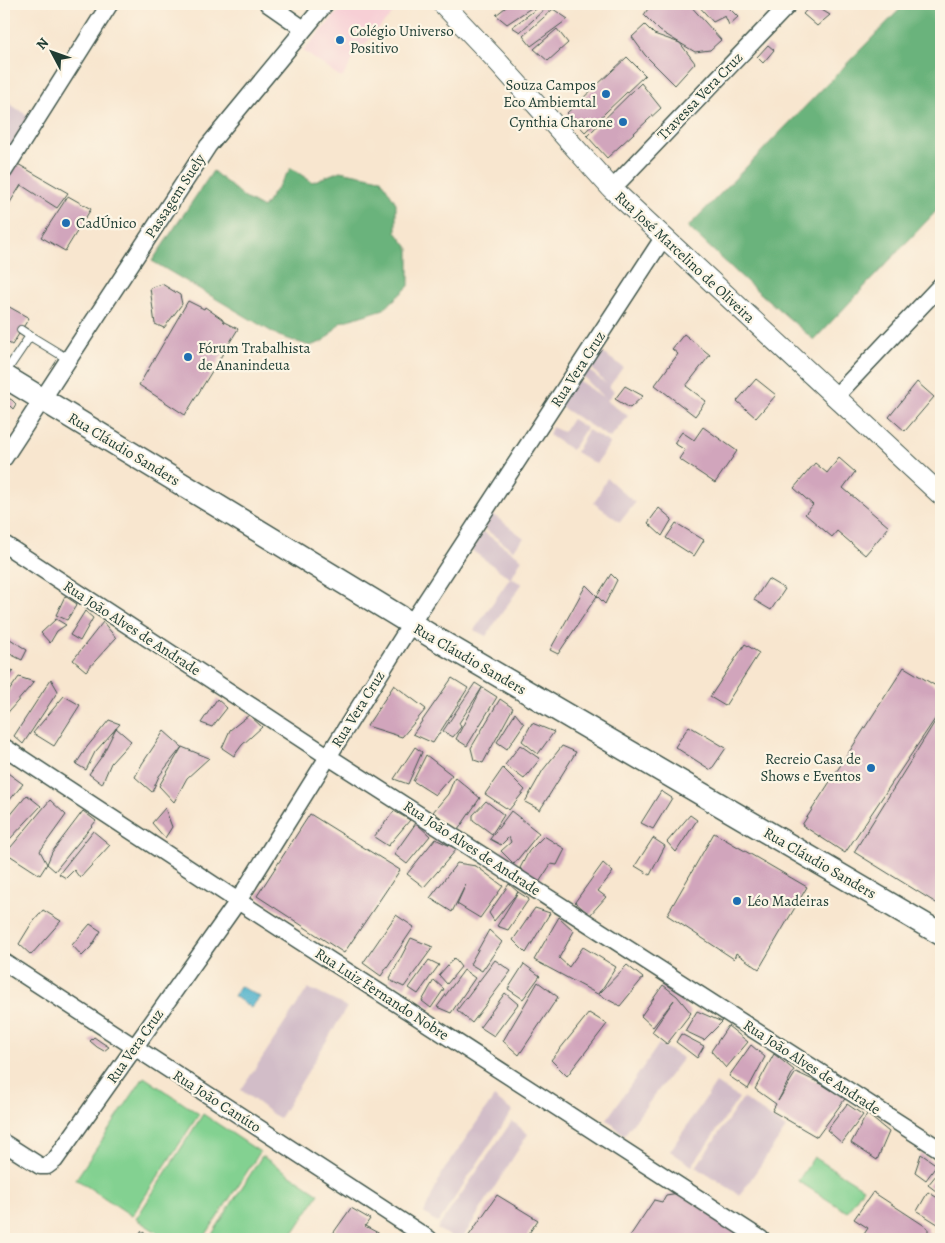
<svg xmlns="http://www.w3.org/2000/svg" width="945" height="1243" font-family="Alegreya,serif">
  <style>
    .built { fill: #f7cfd5 }
    .industrial { fill: #d2bdc8 }
    .green { fill: #83d191; stroke: #518762 }
    .forest { fill: #6ab37b; stroke: #447858 }
    .water { fill: #4cb0cb; stroke: #367680 }
    .building { fill: #d1a5bc }
    .lines { fill: none; stroke-linecap: round; stroke-linejoin: round }
    .service-casing { stroke: #40564b; stroke-width: 10 }
    .minor-casing { stroke: #40564b; stroke-width: 19 }
    .tertiary-casing { stroke: #40564b; stroke-width: 22 }
    .secondary-casing { stroke: #40564b; stroke-width: 25 }
    .service { stroke: #fff; stroke-width: 8 }
    .minor { stroke: #fff; stroke-width: 16 }
    .tertiary { stroke: #fff; stroke-width: 20 }
    .secondary { stroke: #fff; stroke-width: 22 }
    .poi-dot { fill: #1f6fb2; stroke: #fcf5e5; stroke-width: 2 }
    .labels { text-anchor: middle; stroke-width: 4.5; stroke-linejoin: round; paint-order: stroke }
    .poi-label { font-size: 15px; fill: #1f3d34; stroke: #fcf5e5; text-anchor: start }
    .street-label { font-size: 15px; fill: #1f3d34; stroke: #fcf5e5 }
  </style>
  <rect width="100%" height="100%" fill="#fcf5e5"/>
  <filter id="ink" filterUnits="userSpaceOnUse"><feTurbulence type="fractalNoise" baseFrequency=".02" numOctaves="2"/><feDisplacementMap in="SourceGraphic" scale="10" xChannelSelector="R" yChannelSelector="G"/><feConvolveMatrix kernelMatrix="1 2 1 2 8 2 1 2 1" color-interpolation-filters="sRGB"/></filter>
  <filter id="wash" filterUnits="userSpaceOnUse"><feTurbulence type="fractalNoise" baseFrequency=".0096" numOctaves="4" result="noise"/><feDisplacementMap in="SourceGraphic" scale="20" xChannelSelector="R" yChannelSelector="G"/><feGaussianBlur stdDeviation="1.12" result="paint"/><feColorMatrix in="noise" values="0 0 0 0 0 0 0 0 0 0 0 0 0 0 0 0 0 1.4 0 .05"/><feComposite in="paint" operator="in"/></filter>
  <g filter="url(#wash)">
    <rect width="100%" height="100%" fill="#f8e6cf"/>
    <path class="built" d="M345,4H402L377,30L355,56L342,78L303,51Z"/>
    <path class="industrial" d="M4,100L31,118L4,160Z
      M597,349L623,367L609,387L614,391L607,401L628,416L610,438L558,405L577,379L604,398L578,371L583,366L606,384L587,363Z
      M572,419L586,428L572,450L549,435L552,427L563,432Z
      M588,430L610,443L596,464L576,452Z
      M607,478L635,503L620,522L594,503Z
      M491,513L524,538L513,550L481,526Z
      M483,532L522,559L511,578L522,584L486,636L474,630L510,578L470,549Z
      M308,988L347,1007L279,1119L241,1090Z
      M659,1044L683,1058L624,1135L607,1119Z
      M716,1083L739,1098L692,1166L670,1151Z
      M494,1097L512,1111L438,1223L424,1213L442,1173Z
      M743,1098L786,1128L740,1195L696,1167Z
      M512,1121L528,1134L462,1239H456L437,1229Z"/>
    <path class="green" d="M144,1077L199,1114L132,1216L76,1179Z
      M203,1114L260,1152L203,1239H167L136,1219Z
      M262,1156L319,1194L289,1239H209Z
      M814,1157L863,1188L847,1212L798,1181Z"/>
    <path class="forest" d="M905,4H941V206L814,340L745,280L688,227Z
      M291,168L312,182L340,171L381,179L396,203V232L409,249V286L384,309L341,322L324,341L310,346L279,336L152,261L213,171L245,198L263,208Z"/>
    <path class="water" d="M240,986L260,997L251,1008L234,996Z"/>
    <g id="blocks">
      <path class="building" d="M510,4H537L507,24L496,15Z
        M543,4L547,7L520,32L512,27Z
        M651,4H689L721,40L710,50L695,52L660,31L644,15Z
        M697,4H725L738,17L729,25L725,16L713,22Z
        M812,4L830,15L817,26L803,14Z
        M553,9L568,19L531,46L523,36Z
        M645,25L654,34L680,43L695,63L675,85L645,55L632,37Z
        M557,29L568,43L548,61L534,49Z
        M768,45L774,50L763,63L757,57Z
        M627,57L645,75L585,132L567,113Z
        M641,83L661,108L607,158L587,136Z
        M16,163L68,193L57,208L21,185L4,212V183Z
        M68,196L91,209L65,251L41,237Z
        M162,284L180,295L182,304L164,328L155,324L150,288Z
        M188,301L204,309L205,307L222,319L224,322L238,329L185,415L139,385Z
        M4,304L29,318L12,345L4,340Z
        M684,334L710,355L686,386L706,401L695,416L655,385L678,354L672,349Z
        M756,379L776,395L756,418L737,401Z
        M917,382L934,397L905,431L889,417Z
        M625,386L643,396L630,408L615,399Z
        M4,396L12,400L16,404L13,409L10,406L4,415Z
        M703,427L737,451L715,483L679,459L685,450L674,443L682,432L694,440Z
        M839,458L855,472L843,488L889,527L865,555L837,531L832,537L805,514L813,505L794,488L815,463L827,473Z
        M659,508L672,519L662,536L648,523Z
        M676,523L704,540L694,556L666,538Z
        M611,574L617,580L605,604L597,596Z
        M768,579L785,589L771,610L754,600Z
        M586,585L597,596L558,654L550,650Z
        M65,596L77,604L67,620L56,615Z
        M85,611L93,618L80,641L70,635Z
        M56,619L66,625L57,631L50,643L41,633Z
        M103,622L116,638L86,671L73,660Z
        M7,637L27,650L22,660L4,651V640Z
        M745,644L759,653L725,706L710,697Z
        M4,667L14,671L4,683Z
        M904,667L941,689V710L845,853L802,825Z
        M19,677L34,682L4,717V698Z
        M452,678L468,688L433,743L413,734Z
        M51,679L58,691L23,744L14,736Z
        M475,683L497,697L467,746L456,739L482,688L459,723L461,727L453,737L443,731Z
        M394,685L426,709L402,737L367,726Z
        M64,696L80,705L54,746L33,733Z
        M217,699L227,708L212,727L201,723Z
        M500,699L513,708L483,763L474,760L471,748Z
        M941,712V906L854,852Z
        M515,713L524,724L507,749L497,742Z
        M249,715L262,727L242,745L234,756L222,748L230,730Z
        M109,720L120,724L95,752L86,770L76,764L87,747Z
        M532,723L554,732L538,754L522,741Z
        M689,726L726,748L711,770L675,747Z
        M116,728L131,741L111,763L102,784L89,774L102,756Z
        M164,731L182,747L209,758L187,778L174,802L159,786L182,747L159,776L152,792L135,777L142,764Z
        M520,745L540,759L524,779L505,765Z
        M562,746L576,752L540,810L525,802L543,770Z
        M415,747L422,752L408,784L394,779Z
        M426,755L452,775L435,795L413,781Z
        M503,768L525,790L509,810L485,794Z
        M5,771L23,784L4,807V772Z
        M455,777L480,798L458,830L433,812L448,794Z
        M661,791L672,798L653,829L641,823Z
        M27,795L41,806L10,839L4,828V823Z
        M50,800L66,815L40,851L47,864L52,852L83,811L96,821L55,871L47,864L40,875L6,853Z
        M486,801L504,815L492,834L473,820V815Z
        M165,808L172,827L165,838L152,823Z
        M394,811L410,820L388,846L374,837Z
        M511,811L539,833L514,864L501,851L511,842L509,837L501,845L490,839Z
        M310,814L400,870L344,953L257,896Z
        M690,815L697,820L676,852L667,842Z
        M416,823L430,836L407,864L394,854Z
        M93,831L110,845L80,878L74,870L66,878L59,874Z
        M714,833L807,887L759,969L736,953L734,959L667,915Z
        M544,836L565,849L557,865L551,864L538,884L520,868L529,851Z
        M653,838L665,846L650,875L635,866Z
        M435,839L457,849L424,887L407,874Z
        M457,863L476,866L503,886L480,918L457,904L466,884L452,912L430,898Z
        M603,863L613,872L598,891L606,897L590,915L575,902Z
        M509,884L518,892L494,921L489,913Z
        M518,892L529,899L508,930L497,926Z
        M535,908L550,913L526,953L513,940Z
        M43,910L61,921L31,955L19,944L30,926Z
        M396,915L414,927L381,976L363,963Z
        M559,917L574,931L559,958L569,967L583,947L616,967L599,994L627,965L643,978L620,1006L534,960Z
        M90,924L101,931L91,947L82,956L72,945Z
        M489,930L502,942L482,971L470,964Z
        M411,938L433,947L404,987L389,980Z
        M454,958L461,967L447,984L439,975Z
        M429,960L439,965L418,994L409,988Z
        M495,960L511,971L472,1023L457,1010Z
        M524,964L540,976L523,999L508,989Z
        M464,970L475,978L451,1013L437,1007Z
        M434,980L444,989L431,1008L422,1001Z
        M538,982L558,997L519,1055L503,1041Z
        M663,985L677,996L691,1013L667,1044L652,1032L674,1000L653,1027L641,1016Z
        M505,993L518,1004L494,1036L480,1027Z
        M697,1011L722,1022L704,1040L685,1031Z
        M589,1013L607,1024L567,1076L551,1060Z
        M728,1026L748,1042L726,1068L711,1051Z
        M681,1034L704,1046L697,1058L676,1042Z
        M94,1037L101,1042L109,1047L104,1051L97,1047L90,1041Z
        M751,1045L765,1057L748,1089L729,1076Z
        M774,1054L794,1070L778,1101L796,1072L847,1096L817,1137L772,1111L776,1104L755,1089Z
        M847,1104L863,1115L842,1143L827,1130Z
        M867,1114L889,1132L877,1160L851,1143Z
        M921,1154L937,1165L926,1180L915,1172Z
        M941,1169V1195L928,1185Z
        M873,1192L928,1228V1232L940,1239H861L868,1228L854,1219Z
        M928,1192L941,1200V1226L917,1211Z
        M679,1193L739,1231L734,1239H628L654,1200L662,1202L666,1195Z
        M497,1195L538,1220L525,1239H472L468,1237Z
        M351,1208L370,1219L365,1226L380,1234L377,1239H329Z
        M141,1231L155,1239H136Z"/>
    </g>
  </g>
  <g filter="url(#ink)">
    <use href="#blocks" fill-opacity="0" stroke="#40564b" stroke-width="1"/>
    <g class="lines">
      <g class="service-casing">
        <path id="service" d="M30,336L68,359
          M5,373L30,336L21,330"/>
      </g>
      <g class="minor-casing">
        <path id="minor" d="M268,4L304,29
          M4,171L109,5
          M612,189L789,4
          M835,397L941,285
          M4,458L208,146L325,4
          M4,544L329,757L941,1150
          M4,747L238,901L761,1239
          M4,962L429,1239
          M4,1143L40,1166H47L55,1160L238,901L411,624L663,238"/>
      </g>
      <g class="tertiary-casing">
        <path id="tertiary" d="M443,4L498,62L612,189L941,495"/>
      </g>
      <g class="secondary-casing">
        <path id="secondary" d="M4,376L433,637L941,934"/>
      </g>
      <use href="#service" class="service"/>
      <use href="#minor" class="minor"/>
      <use href="#tertiary" class="tertiary"/>
      <use href="#secondary" class="secondary"/>
    </g>
  </g>
  <g class="poi-dot">
    <circle cx="340" cy="40" r="5"/>
    <circle cx="606" cy="94" r="5"/>
    <circle cx="623" cy="122" r="5"/>
    <circle cx="66" cy="223" r="5"/>
    <circle cx="188" cy="357" r="5"/>
    <circle cx="871" cy="768" r="5"/>
    <circle cx="737" cy="901" r="5"/>
  </g>
  <g class="labels">
    <g class="poi-label">
      <text x="350" y="36">Colégio Universo<tspan x="350" dy="17">Positivo</tspan></text>
      <text x="596" y="90" text-anchor="end">Souza Campos<tspan x="596" dy="17">Eco Ambiemtal</tspan></text>
      <text x="613" y="127" text-anchor="end">Cynthia Charone</text>
      <text x="76" y="228">CadÚnico</text>
      <text x="198" y="353">Fórum Trabalhista<tspan x="198" dy="17">de Ananindeua</tspan></text>
      <text x="861" y="764" text-anchor="end">Recreio Casa de<tspan x="861" dy="17">Shows e Eventos</tspan></text>
      <text x="747" y="906">Léo Madeiras</text>
    </g>
    <g class="street-label">
      <text transform="translate(700 96) rotate(-46)" y="5">Travessa Vera Cruz</text>
      <text transform="translate(175 196) rotate(-57)" y="5">Passagem Suely</text>
      <text transform="translate(685 257) rotate(43)" y="5">Rua José Marcelino de Oliveira</text>
      <text transform="translate(578 369) rotate(-57)" y="5">Rua Vera Cruz</text>
      <text transform="translate(124 449) rotate(31)" y="5">Rua Cláudio Sanders</text>
      <text transform="translate(132 628) rotate(33)" y="5">Rua João Alves de Andrade</text>
      <text transform="translate(470 659) rotate(30)" y="5">Rua Cláudio Sanders</text>
      <text transform="translate(358 709) rotate(-58)" y="5">Rua Vera Cruz</text>
      <text transform="translate(472 848) rotate(33)" y="5">Rua João Alves de Andrade</text>
      <text transform="translate(820 863) rotate(30)" y="5">Rua Cláudio Sanders</text>
      <text transform="translate(382 994) rotate(33)" y="5">Rua Luiz Fernando Nobre</text>
      <text transform="translate(135 1046) rotate(-55)" y="5">Rua Vera Cruz</text>
      <text transform="translate(812 1067) rotate(33)" y="5">Rua João Alves de Andrade</text>
      <text transform="translate(217 1101) rotate(33)" y="5">Rua João Canúto</text>
    </g>
  </g>
  <rect width="945" height="1243" fill="none" stroke="#fcf5e5" stroke-width="20"/>
  <g transform="translate(52 52) rotate(311)" stroke="#fcf5e5" stroke-width="4" paint-order="stroke">
  <path d="M0-4L9 19L0 12L-9 19Z" fill="#1f3d34"/>
  <text y="-8" font-size="14" font-weight="bold" text-anchor="middle" fill="#1f3d34">N</text>
  </g>
</svg>
